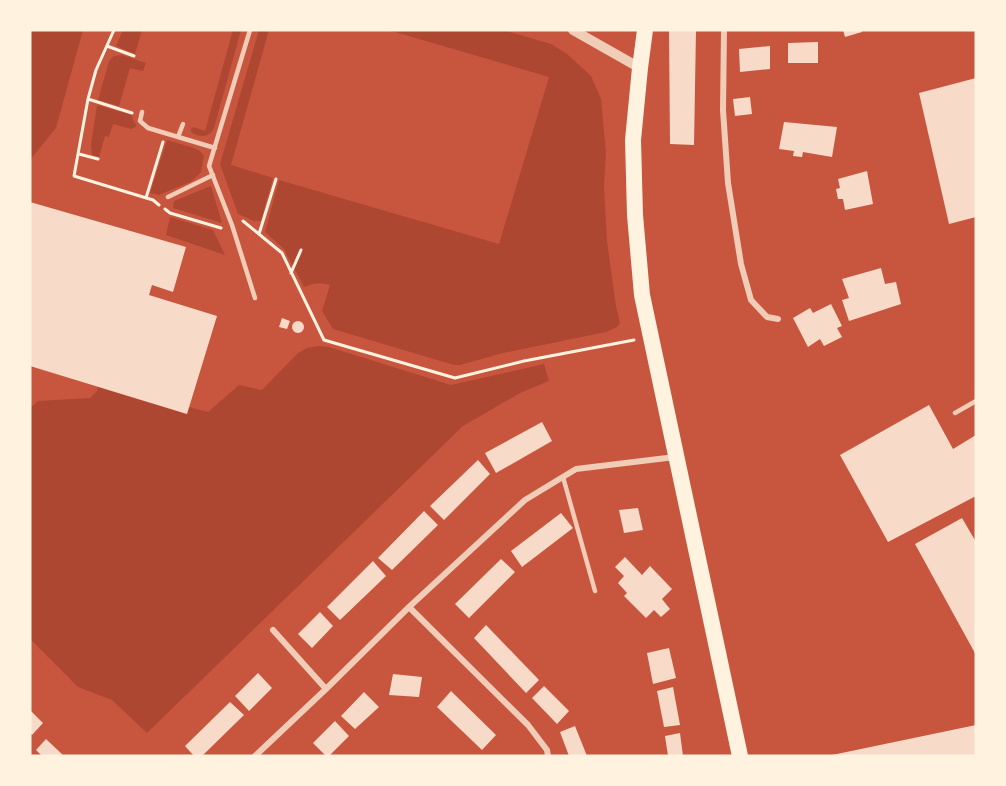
<svg xmlns="http://www.w3.org/2000/svg" width="1006" height="786" font-family="Inter,sans-serif">
  <style>
    .green { fill: #ae4732 }
    .building { fill: #f7dbc8 }
    .lines { fill: none; stroke-linecap: round; stroke-linejoin: round }
    .path { stroke: #fff3e0; stroke-width: 3 }
    .service { stroke: #f1ccb7; stroke-width: 4.5 }
    .minor { stroke: #f1ccb7; stroke-width: 6 }
    .tertiary { stroke: #f1ccb7; stroke-width: 10 }
    .trunk { stroke: #fff3e0; stroke-width: 16 }
  </style>
  <rect width="100%" height="100%" fill="#c8553d"/>
  <path class="green" d="M30,30H83L56,128L30,160Z
    M123,30H142L135,54L116,46Z
    M233,30H241L214,128C209,138 200,138 191,132V129L193,127L205,131Z
    M259,30H269L231,165L273,178L261,221H254L238,214L220,164Z
    M388,30H503L551,44L567,54L591,76L601,99L606,153L604,186L607,241L616,306L620,323L617,327L606,332L503,353L460,365H454L333,329L322,311L330,285C319,282 314,283 304,287L284,249L265,232L279,180L499,244L549,77Z
    M122,55L146,63L143,71L130,68L119,106L98,100L109,61L114,56Z
    M97,105L132,115L133,120L137,126L131,129L113,124L109,137L105,136L99,157L92,155L91,145Z
    M167,140L194,148L200,151L204,156L201,172L192,181L159,195L150,193Z
    M211,186L222,223L173,208L174,201Z
    M170,217L213,230L225,255L166,235Z
    M319,346L329,347L451,385L544,364L549,381L520,393L463,426L147,733L112,700L78,687L30,639V408L38,401L90,398L97,391L98,387L186,414L189,407L208,412L239,385L262,390L298,353L307,348Z"/>
  <path class="building" d="M669,30H696L694,145L670,144Z
    M843,30H861L862,32L845,37Z
    M818,42V63H788V43Z
    M770,46V69L740,72L739,49Z
    M976,78V217L949,224L919,93Z
    M750,97L752,114L735,116L733,99Z
    M784,122L837,127L832,157L803,152L802,157L793,156L794,151L779,149Z
    M867,171L873,204L845,210L843,199H838L836,189L840,188L838,179Z
    M30,202L186,247L173,292L152,285L149,295L217,316L187,414L30,366Z
    M881,268L885,284L896,282L901,304L849,321L842,300L849,298L842,279Z
    M831,304L842,326L837,328L842,337L824,346L820,339L808,347L793,318L810,308L813,313Z
    M282,318L290,321L287,329L279,327Z
    M292 327a6 6 0 1 1 12 0a6 6 0 1 1-12 0Z
    M929,405L953,449L976,435V496L888,542L840,455Z
    M542,422L552,441L496,473L485,453Z
    M478,460L490,474L444,520L430,506Z
    M638,508L643,530L624,533L619,510Z
    M424,511L438,525L392,570L378,558Z
    M561,513L573,528L522,567L511,551Z
    M962,518L976,542V655L915,544Z
    M625,557L642,575L650,566L672,589L662,599L670,609L661,617L654,610L646,618L624,596L627,593L618,583L624,576L615,567Z
    M501,559L515,572L469,618L455,604Z
    M373,561L386,576L340,620L327,607Z
    M320,612L333,626L312,648L298,634Z
    M486,625L539,680L526,693L474,638Z
    M669,648L676,678L653,684L647,653Z
    M258,673L272,688L249,711L235,696Z
    M393,674L422,677L419,697L389,695Z
    M544,686L569,711L557,724L532,698Z
    M673,687L680,725L664,727L657,691Z
    M451,691L496,735L482,750L437,707Z
    M364,692L379,707L355,729L341,716Z
    M230,702L244,715L202,756H194L185,746Z
    M30,710L43,723L32,735L30,733Z
    M335,721L349,736L329,756H326L313,743Z
    M976,725V756H832V755Z
    M575,726L587,756H569L560,732Z
    M680,733L683,756H668L665,736Z
    M46,739L64,756H42L36,750Z"/>
  <g class="lines">
    <path class="path" d="M114,30L96,70L88,99L74,176L153,200L159,205
      M107,46L134,56
      M88,99L132,113
      M79,154L98,159
      M146,198L163,142
      M165,209L170,213L221,228
      M243,221L282,253L324,340L455,378L524,361L634,340
      M259,234L276,179
      M291,273L301,250"/>
    <path class="service" d="M250,30L209,166L232,225L255,298
      M142,112L140,121L148,128L215,148
      M178,137L183,124
      M168,197L213,175
      M955,413L976,401
      M563,477L595,591"/>
    <path class="minor" d="M724,30L723,110L728,183L741,264L751,300L767,317L778,319
      M409,607L528,725L547,750L548,756
      M273,630L326,689
      M255,756L326,689L409,607L525,500L576,469L675,457"/>
    <path class="tertiary" d="M573,30L640,68"/>
    <path class="trunk" d="M645,30L640,68L633,140L635,215L642,295L740,756"/>
  </g>
  <rect width="1006" height="786" fill="none" stroke="#fff3e0" stroke-width="63"/>
</svg>
